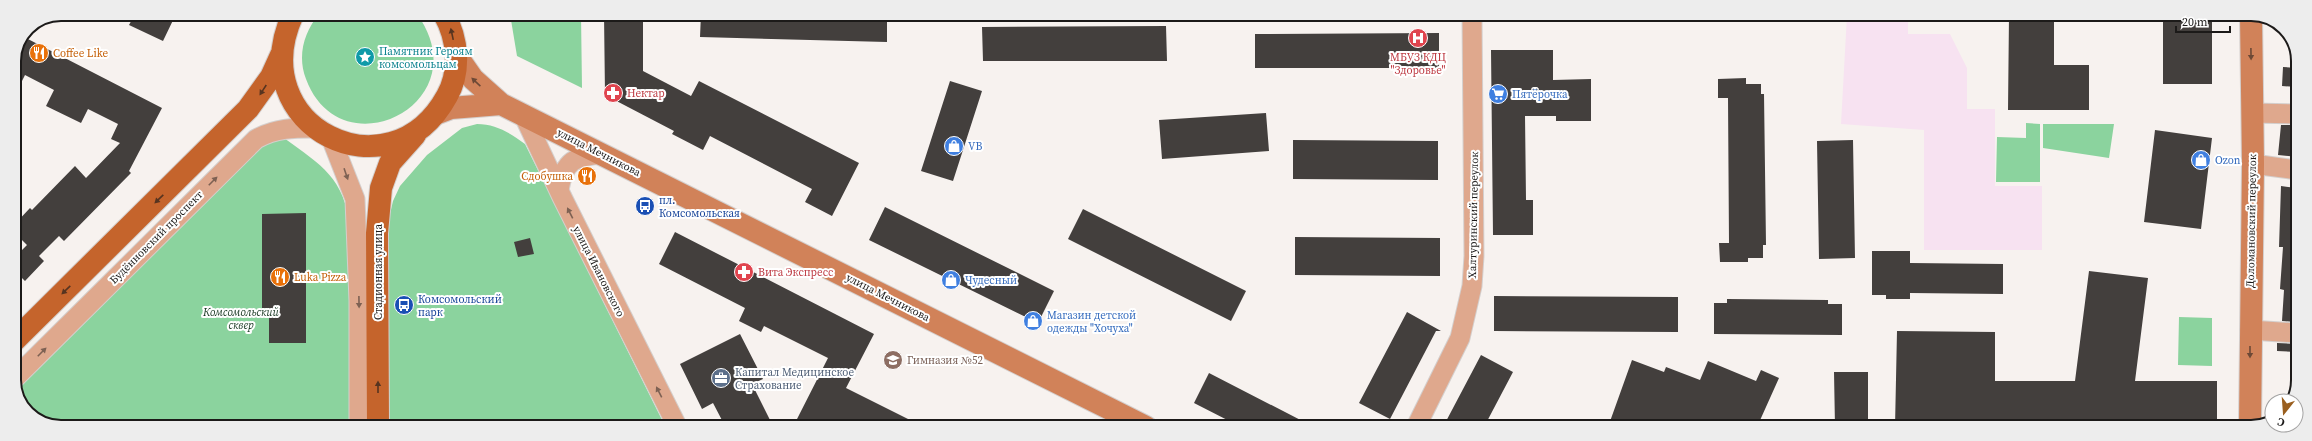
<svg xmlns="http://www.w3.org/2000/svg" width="2312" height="441" font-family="'Source Serif 4',serif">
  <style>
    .industrial { fill: #f7e2f1 }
    .green { fill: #8bd39e }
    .building { fill: #433f3d }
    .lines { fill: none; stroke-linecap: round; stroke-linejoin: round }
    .street-casing { stroke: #d4cfcd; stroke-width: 21 }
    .secondary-casing { stroke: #d4cfcd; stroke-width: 24 }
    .primary-casing { stroke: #d4cfcd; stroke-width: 24 }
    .street { stroke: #dfa88d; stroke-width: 19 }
    .secondary { stroke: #d18259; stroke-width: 22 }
    .primary { stroke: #c5642c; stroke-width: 22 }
    .oneway { fill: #573420 }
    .oneway2 { fill: #6d4936 }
    .oneway3 { fill: #7e6153 }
    .labels { text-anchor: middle; stroke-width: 4; stroke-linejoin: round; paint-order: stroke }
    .culture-label { font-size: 11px; fill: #0d838f; stroke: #fff; text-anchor: start }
    .food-label { font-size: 11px; fill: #c56008; stroke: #fff; text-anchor: start }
    .health-label { font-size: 11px; fill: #be3a42; stroke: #fff; text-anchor: start }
    .shop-label { font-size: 11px; fill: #366cbe; stroke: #fff; text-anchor: start }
    .street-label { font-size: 11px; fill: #1c1a19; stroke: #fff }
    .transit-label { font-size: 11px; fill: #164399; stroke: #fff; text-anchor: start }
    .park-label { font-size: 11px; font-style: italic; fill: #12321c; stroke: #fff }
    .education-label { font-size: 11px; fill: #785e54; stroke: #fff; text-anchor: start }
    .service-label { font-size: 11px; fill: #4e5e75; stroke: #fff; text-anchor: start }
    .rim { fill: none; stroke: #1c1a19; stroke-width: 2 }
  </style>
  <rect width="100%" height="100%" fill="#f7f2ef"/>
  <path class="industrial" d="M1847,15H1908V34H1950L1967,68V109H1995V186H2042V250H1924V130L1841,124Z"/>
  <path class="green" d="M319,14H417C481,103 341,173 306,79C297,56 304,32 319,14Z
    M510,14H581L582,88L517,56Z
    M2026,123L2040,124V182H1996L1997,137L2026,138Z
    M477,124C496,124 510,133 525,144L665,426H389L388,222L393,201L400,186L427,155L462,128Z
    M2043,124H2114L2109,158L2043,148Z
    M284,138C322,166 344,177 350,228V426H52L28,413L16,389L264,141Z
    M2179,317L2212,318V366L2178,365Z"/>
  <path class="building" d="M135,14H176L163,41L129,25Z
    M604,14H643V71L691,96L699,81L859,163L832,216L805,202L812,189L710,136L703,150L672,134L674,131L605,95Z
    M701,14H887V42L700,37Z
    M2009,15H2054V65H2089V110H2008Z
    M2163,15H2212V84H2163Z
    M1166,26L1167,61H983L982,27Z
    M1439,33V68H1255V34Z
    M24,37L162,108L129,171L131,173L64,241L59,236L39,256L44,261L25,281L14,270V258L27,245L14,232V225L30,208L32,210L75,166L86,178L120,143L111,139L118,124L88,109L81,123L46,106L54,90L25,75L14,97V61Z
    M1491,50H1553V80L1591,79V121H1556V116H1525L1526,200H1533V235H1493Z
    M2283,67L2298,68V87L2282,86Z
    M1746,78V84H1761V94H1764L1766,245H1763V258H1748V262H1720L1719,243H1729L1728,98H1718V79Z
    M950,81L982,91L953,181L921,171Z
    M1266,113L1269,151L1162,159L1159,120Z
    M2281,125H2298L2297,157L2278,155Z
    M2155,130L2212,138L2201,229L2144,222Z
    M1293,140L1438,141V180L1293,179Z
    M1853,140L1855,258L1819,259L1817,141Z
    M2281,186L2297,188V322L2282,321L2284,290L2280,289L2283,247H2279Z
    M885,207L1054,291L1038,323L869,240Z
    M1083,209L1246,291L1231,321L1068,239Z
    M306,213V343H269V308H262V214Z
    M675,232L874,334L846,388L922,426H807L796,421L828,358L764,326L761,332L739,321L745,308L659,264Z
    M1295,237L1440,238V276L1295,275Z
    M530,238L534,254L518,257L514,242Z
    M1872,251H1910V263L2003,264V294L1910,293V299H1886V295H1872Z
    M2089,271L2148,278L2135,381H2217V427H2190V423H1928V427H1895L1897,331L1995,332V381H2075Z
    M1494,296L1678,297V332L1494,331Z
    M1727,299L1828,300V304H1842V335L1714,334V303H1727Z
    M1407,312L1441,331H1436L1390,419L1359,403Z
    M740,334L763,379L752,384L773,426H725L713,403L702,409L680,364Z
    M2277,343L2297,344V352L2277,351Z
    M1481,355L1513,372L1484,427H1443Z
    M1632,360L1664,372L1666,367L1700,380L1708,361L1756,381L1761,370L1779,378L1757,427H1608Z
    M1834,372H1868V427H1835Z
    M1209,373L1314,427H1241L1194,403Z"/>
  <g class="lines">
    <g class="street-casing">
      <path id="street" d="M2252,113L2298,114
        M523,114L562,197L677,426
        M331,138L355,199L359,301V426
        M2253,164L2297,170
        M559,190C564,160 575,156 603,154
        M2250,330L2297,333
        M14,379L256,139C276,128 293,128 315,128
        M1416,427L1460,338L1472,286L1474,256L1472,15"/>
    </g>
    <g class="secondary-casing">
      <path id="secondary" d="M457,56L473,79L501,104L1146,427
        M438,113L451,108L501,104
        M2250,427L2253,164L2251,15"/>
    </g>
    <g class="primary-casing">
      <path id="primary" d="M293,14C241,127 390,200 447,96C461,71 458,39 444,14
        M14,341L248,109L271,77L281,55
        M378,426L377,233L381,188L390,163L415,135"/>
    </g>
    <use href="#street" class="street"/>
    <use href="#secondary" class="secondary"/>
    <use href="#primary" class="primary"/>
  </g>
  <defs><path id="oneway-solid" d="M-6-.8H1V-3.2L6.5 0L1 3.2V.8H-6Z"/></defs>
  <g class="oneway">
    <use href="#oneway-solid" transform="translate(452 34) rotate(-102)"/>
    <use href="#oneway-solid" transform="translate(263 90) rotate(123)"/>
    <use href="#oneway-solid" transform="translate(159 199) rotate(136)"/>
    <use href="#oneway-solid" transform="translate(66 290) rotate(136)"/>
    <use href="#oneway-solid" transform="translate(378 387) rotate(-90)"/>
  </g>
  <g class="oneway2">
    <use href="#oneway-solid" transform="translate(2251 54) rotate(89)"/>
    <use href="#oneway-solid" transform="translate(476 82) rotate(-137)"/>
    <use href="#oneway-solid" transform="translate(2250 352) rotate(90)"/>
  </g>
  <g class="oneway3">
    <use href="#oneway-solid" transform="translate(346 174) rotate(71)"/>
    <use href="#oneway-solid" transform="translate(213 181) rotate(-45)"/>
    <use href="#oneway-solid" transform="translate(570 213) rotate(-117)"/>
    <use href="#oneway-solid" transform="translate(359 302) rotate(89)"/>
    <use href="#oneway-solid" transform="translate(42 352) rotate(-45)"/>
    <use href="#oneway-solid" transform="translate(659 392) rotate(-117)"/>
  </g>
  <defs>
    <g id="hospital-disc" transform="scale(1)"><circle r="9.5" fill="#e0444e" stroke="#fff"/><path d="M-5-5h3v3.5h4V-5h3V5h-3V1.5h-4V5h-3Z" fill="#fff"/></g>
    <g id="restaurant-disc" transform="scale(1)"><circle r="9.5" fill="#e8710a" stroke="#fff"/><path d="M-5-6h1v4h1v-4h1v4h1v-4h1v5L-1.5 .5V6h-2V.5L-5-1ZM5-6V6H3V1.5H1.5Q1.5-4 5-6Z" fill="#fff"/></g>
    <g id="sight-disc" transform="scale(1)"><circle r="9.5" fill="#0f9aa8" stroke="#fff"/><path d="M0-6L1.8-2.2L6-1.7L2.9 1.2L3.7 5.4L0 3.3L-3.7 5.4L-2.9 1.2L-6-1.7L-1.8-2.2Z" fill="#fff"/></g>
    <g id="pharmacy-disc" transform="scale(1)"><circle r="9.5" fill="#e0444e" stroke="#fff"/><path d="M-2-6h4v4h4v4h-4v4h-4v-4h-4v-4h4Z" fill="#fff"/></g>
    <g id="supermarket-disc" transform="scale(1)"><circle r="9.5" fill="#3f7fe0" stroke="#fff"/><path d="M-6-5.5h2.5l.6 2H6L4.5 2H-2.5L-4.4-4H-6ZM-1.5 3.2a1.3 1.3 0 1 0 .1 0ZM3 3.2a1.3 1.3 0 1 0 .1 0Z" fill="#fff"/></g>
    <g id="shop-disc" transform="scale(1)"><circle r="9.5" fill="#3f7fe0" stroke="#fff"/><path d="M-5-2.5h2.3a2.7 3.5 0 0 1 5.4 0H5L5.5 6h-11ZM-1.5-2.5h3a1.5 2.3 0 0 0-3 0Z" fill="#fff"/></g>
    <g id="bus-disc" transform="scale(1)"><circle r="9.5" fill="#1a4fb4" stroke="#fff"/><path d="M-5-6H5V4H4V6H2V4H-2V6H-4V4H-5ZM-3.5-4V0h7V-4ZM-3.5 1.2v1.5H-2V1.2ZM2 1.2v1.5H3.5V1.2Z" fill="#fff"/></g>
    <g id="school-disc" transform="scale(1)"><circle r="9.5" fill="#8d6e63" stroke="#fff"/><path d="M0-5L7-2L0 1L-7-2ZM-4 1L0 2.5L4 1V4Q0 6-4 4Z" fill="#fff"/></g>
    <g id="office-disc" transform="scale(1)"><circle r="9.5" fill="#5c6f8a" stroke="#fff"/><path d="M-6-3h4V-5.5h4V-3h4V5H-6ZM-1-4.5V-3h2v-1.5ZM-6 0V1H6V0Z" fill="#fff"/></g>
  </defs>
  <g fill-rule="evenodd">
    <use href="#hospital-disc" x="1418" y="38"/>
    <use href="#restaurant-disc" x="39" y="53"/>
    <use href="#sight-disc" x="365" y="57"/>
    <use href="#pharmacy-disc" x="613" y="93"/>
    <use href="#supermarket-disc" x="1498" y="94"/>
    <use href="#shop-disc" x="954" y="146"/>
    <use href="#shop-disc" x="2201" y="160"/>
    <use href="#restaurant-disc" x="587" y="176"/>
    <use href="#bus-disc" x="645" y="206"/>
    <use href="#pharmacy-disc" x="744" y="272"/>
    <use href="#restaurant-disc" x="280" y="277"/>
    <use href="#shop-disc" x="951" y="280"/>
    <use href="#bus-disc" x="404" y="305"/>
    <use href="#shop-disc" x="1033" y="321"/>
    <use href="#school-disc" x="893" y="360"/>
    <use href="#office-disc" x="721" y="378"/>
  </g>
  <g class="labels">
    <g class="culture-label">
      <text x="379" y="55">Памятник Героям<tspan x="379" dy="13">комсомольцам</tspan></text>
    </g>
    <g class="food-label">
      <text x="53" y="57">Coffee Like</text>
      <text x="573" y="180" text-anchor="end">Сдобушка</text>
      <text x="294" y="281">Luka Pizza</text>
    </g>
    <g class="health-label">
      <text x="1418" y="61" text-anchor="middle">МБУЗ КДЦ<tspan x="1418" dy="13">"Здоровье"</tspan></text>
      <text x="627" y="97">Нектар</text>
      <text x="758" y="276">Вита Экспресс</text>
    </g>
    <g class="shop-label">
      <text x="1512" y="98">Пятёрочка</text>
      <text x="968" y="150">VB</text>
      <text x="2215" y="164">Ozon</text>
      <text x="965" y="284">Чудесный</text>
      <text x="1047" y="319">Магазин детской<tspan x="1047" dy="13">одежды "Хочуха"</tspan></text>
    </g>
    <g class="street-label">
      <text transform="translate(599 152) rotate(27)" y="4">улица Мечникова</text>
      <text transform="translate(1473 215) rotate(-89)" y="4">Халтуринский переулок</text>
      <text transform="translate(2251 221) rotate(-89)" y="4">Доломановский переулок</text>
      <text transform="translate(156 237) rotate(-45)" y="4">Будённовский проспект</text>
      <text transform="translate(599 271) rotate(63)" y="4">улица Ивановского</text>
      <text transform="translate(378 272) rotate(-90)" y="4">Стадионная улица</text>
      <text transform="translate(888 297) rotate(27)" y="4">улица Мечникова</text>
    </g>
    <g class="transit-label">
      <text x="659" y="204">пл.<tspan x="659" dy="13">Комсомольская</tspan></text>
      <text x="418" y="303">Комсомольский<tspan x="418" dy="13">парк</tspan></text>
    </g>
    <g class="park-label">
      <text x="241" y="316">Комсомольский<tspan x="241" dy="13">сквер</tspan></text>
    </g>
    <g class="education-label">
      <text x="907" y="364">Гимназия №52</text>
    </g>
    <g class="service-label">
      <text x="735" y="376">Капитал Медицинское<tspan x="735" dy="13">Страхование</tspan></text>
    </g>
  </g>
  <path d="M0 0H2312V441H0ZM61 21H2251A40 40 0 0 1 2291 61V380A40 40 0 0 1 2251 420H61A40 40 0 0 1 21 380V61A40 40 0 0 1 61 21Z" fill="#ededed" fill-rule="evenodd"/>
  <path class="rim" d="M61 21H2251A40 40 0 0 1 2291 61V380A40 40 0 0 1 2251 420H61A40 40 0 0 1 21 380V61A40 40 0 0 1 61 21Z"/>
  <g transform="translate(2284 413) rotate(197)"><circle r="19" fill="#ffffff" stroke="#a4a3a3"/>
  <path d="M0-3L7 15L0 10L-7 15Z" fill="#9a5f1f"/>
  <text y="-6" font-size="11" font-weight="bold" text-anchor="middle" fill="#1c1a19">С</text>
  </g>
  <path d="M2176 26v6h54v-6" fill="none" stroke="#1c1a19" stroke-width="2"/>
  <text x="2182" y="26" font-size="12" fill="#1c1a19" stroke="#ffffff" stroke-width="3" paint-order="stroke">20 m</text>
</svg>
